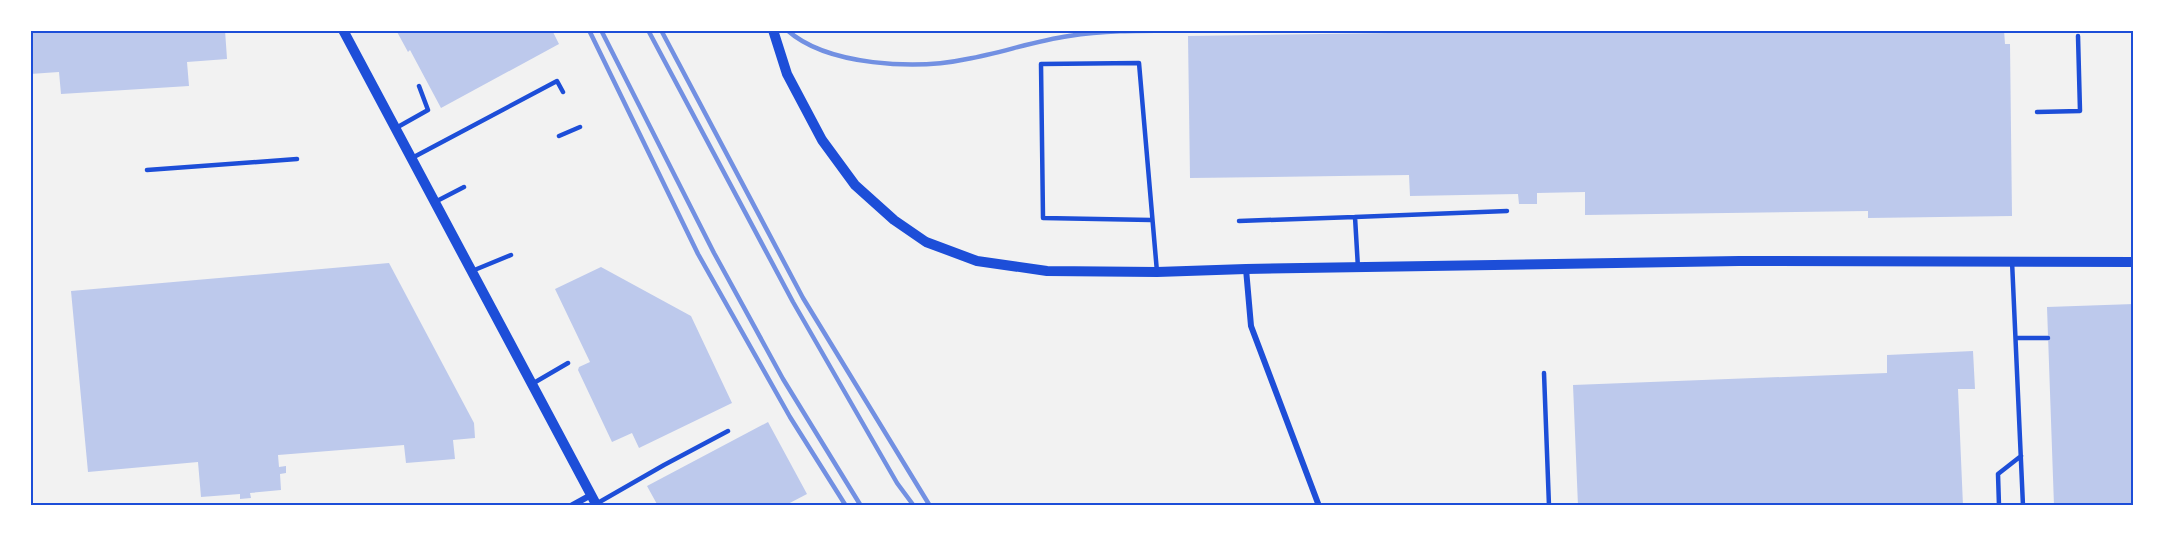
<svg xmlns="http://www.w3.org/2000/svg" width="2164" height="536" font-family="'Archivo Narrow',sans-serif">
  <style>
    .building { fill: #bdc9ec }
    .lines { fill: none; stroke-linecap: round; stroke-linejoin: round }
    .service { stroke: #1d4ed8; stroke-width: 4.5 }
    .minor { stroke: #1d4ed8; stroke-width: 6 }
    .tertiary { stroke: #1d4ed8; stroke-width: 10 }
    .rail { stroke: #7290e2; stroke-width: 4.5 }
    .neatline { fill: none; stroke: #1d4ed8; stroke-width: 2 }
  </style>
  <rect width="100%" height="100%" fill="#f2f2f2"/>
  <path class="building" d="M30,30H225L227,59L187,62L189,86L61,94L59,72L30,74Z
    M396,30H552L559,44L441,108L410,50L408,52Z
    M1586,30H2004L2005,44H2010L2012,216L1868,218V211L1585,215V192L1537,193V204H1519L1518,194L1410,196L1409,175L1190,178L1188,36Z
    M389,263L474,423L475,438L453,440L455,459L406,463L404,445L278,455L279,467L286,466V473L280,474L281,490L250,493L251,498L240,499V494L201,497L198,462L88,472L71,291Z
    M601,267L691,316L732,403L639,448L632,433L612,442L578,370L579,367L590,362L555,289Z
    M2134,304V506H2054L2047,307Z
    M1973,351L1975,389H1958L1963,506H1578L1573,385L1887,373V355Z
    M768,422L807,494L784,506H658L647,486Z"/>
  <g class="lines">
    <path class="service" d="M2037,112L2080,111L2078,36
      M396,128L428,110L419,86
      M559,136L580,127
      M412,158L557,81L563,92
      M147,170L297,159
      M435,202L464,187
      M1355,217L1507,211
      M1151,220L1043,218L1041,64L1139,63L1157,272
      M1239,221L1355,217L1358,268
      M2012,261L2023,506
      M472,271L511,255
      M2016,338H2048
      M1544,373L1549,506
      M532,384L568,363
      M596,504L664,465L728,431
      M1999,506L1998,474L2021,456"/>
    <path class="minor" d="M1246,269L1251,326L1319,506
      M571,506L591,495"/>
    <path class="tertiary" d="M343,30L597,506
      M773,30L787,74L822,140L855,185L894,220L926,242L977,261L1047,271L1157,272L1246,269L1739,261L2134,262"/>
    <path class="rail" d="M589,30L698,254L790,417L846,506
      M601,30L714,253L783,379L861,506
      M648,30L793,302L897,483L914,506
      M661,30L803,298L930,506
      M787,30C827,66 916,70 967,59C1001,53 1034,41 1069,36C1114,29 1160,31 1205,30"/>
  </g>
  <rect width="2164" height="536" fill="none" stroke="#ffffff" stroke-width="63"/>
  <rect x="32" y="32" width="2100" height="472" class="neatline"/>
</svg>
